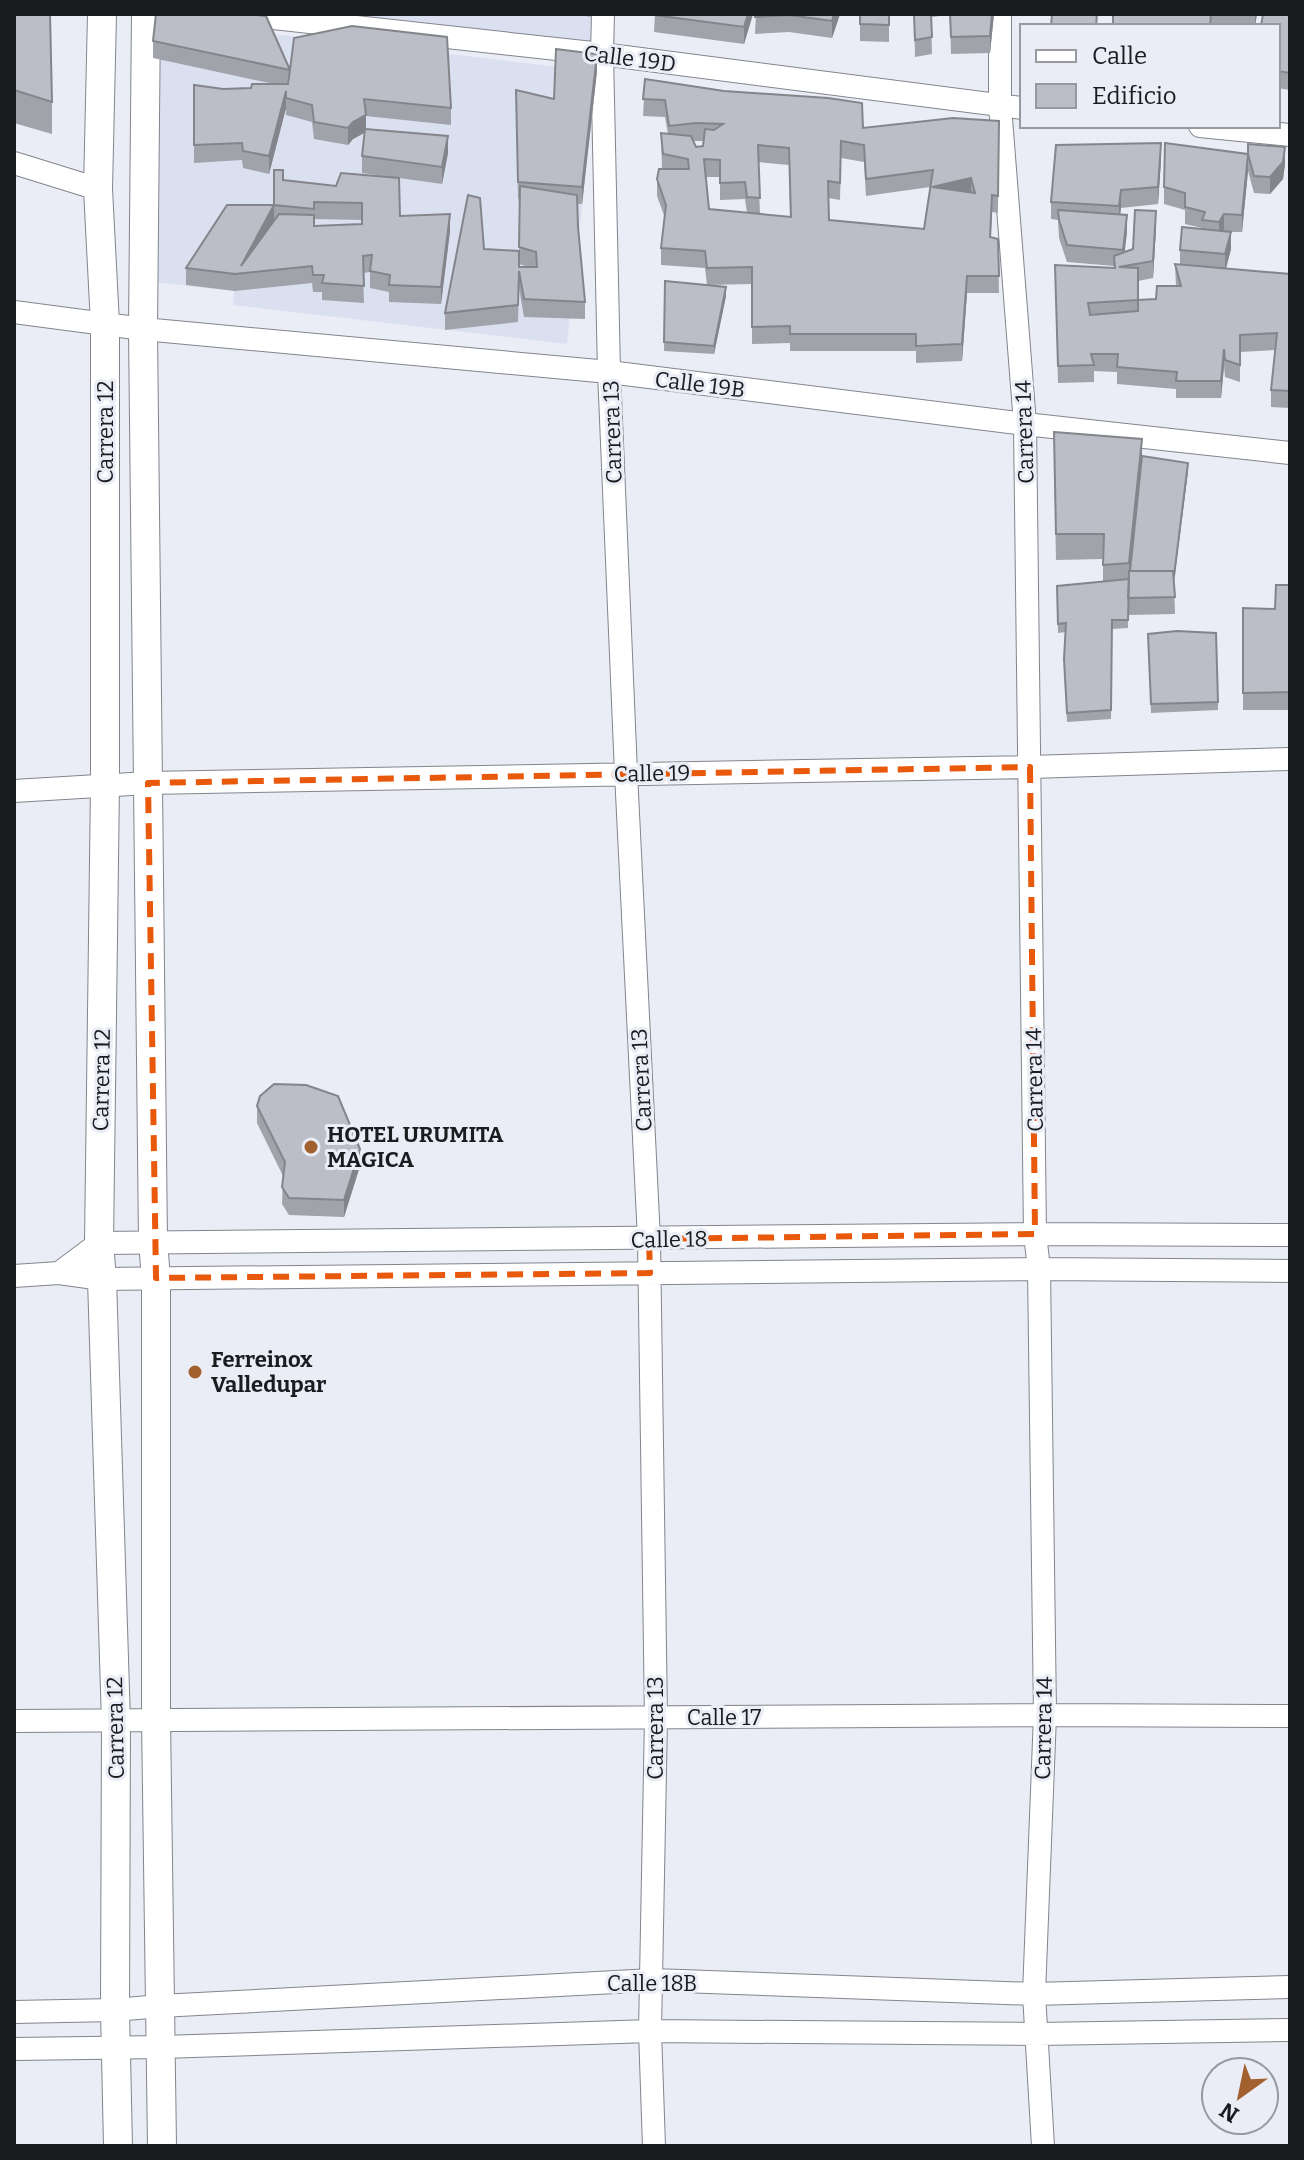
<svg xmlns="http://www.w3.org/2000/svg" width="1304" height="2160" font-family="Bitter,serif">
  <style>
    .built { fill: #dbe0f1 }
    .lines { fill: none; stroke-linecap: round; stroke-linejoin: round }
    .minor-casing { stroke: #82858d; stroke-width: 24 }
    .tertiary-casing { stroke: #82858d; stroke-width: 30 }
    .minor { stroke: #fff; stroke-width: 22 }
    .tertiary { stroke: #fff; stroke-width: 28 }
    .wall { fill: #a1a3ab; fill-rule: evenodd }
    .shaded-wall { fill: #83858b }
    .building { fill: #bbbec7; stroke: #83858b; stroke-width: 2; fill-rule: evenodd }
    .marked { fill: none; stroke: #e8590c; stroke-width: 6; stroke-dasharray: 16 10; stroke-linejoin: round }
    .poi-dot { fill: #a3602f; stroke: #eaecf6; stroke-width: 3 }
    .labels { text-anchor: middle; stroke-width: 6; stroke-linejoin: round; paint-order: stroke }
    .street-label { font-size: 22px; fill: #1b1c1f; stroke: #eaecf6 }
    .poi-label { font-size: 22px; font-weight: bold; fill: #1b1c1f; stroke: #eaecf6; text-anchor: start }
  </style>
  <rect width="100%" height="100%" fill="#eaecf6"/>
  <path class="built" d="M263,14H614L615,65Z
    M157,21L597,71L567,344L233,305L234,291L129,279Z"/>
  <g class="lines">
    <g class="minor-casing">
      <path id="minor" d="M237,14L602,54L1022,108
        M603,14L602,54L609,372L626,773L649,1239L656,1718L650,2031L654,2146
        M1000,14V106L1025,424L1035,1234L1039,1269L1045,1715L1034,1994L1043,2146
        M1200,126L1290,135
        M14,163L98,189
        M14,312L143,329L609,372L1025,424L1290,453
        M14,791L148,783L1030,767L1290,759
        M59,1273L99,1243L1035,1234L1290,1235
        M14,1276L59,1273L102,1279L1039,1269L1290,1271
        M14,1721L1045,1715L1290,1716
        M14,2012L115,2010L160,2006L653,1980L1034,1994L1290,1987
        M14,2049L162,2047L650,2031L1037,2034L1290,2030"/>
    </g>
    <g class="tertiary-casing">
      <path id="tertiary" d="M102,14L98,189L105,324V784L99,1243L102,1279L116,1722L115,2010L118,2146
        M146,14L143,329L153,1242L156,1278V1719L162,2146"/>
    </g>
    <use href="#minor" class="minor"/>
    <use href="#tertiary" class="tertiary"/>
  </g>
  <path class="wall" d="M14,14L52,102V134L14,123Z
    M572,14H592V17Z
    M655,14H753L744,44L654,32Z
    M756,14H840L832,38L789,32L755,34Z
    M860,14H889V42L860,41Z
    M914,14H994L990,53L951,54L950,15L931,17L932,54L915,57Z
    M1113,14H1257L1255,26H1113Z
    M1290,14V90L1278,88V26Z
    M153,41L290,70L451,108V125L366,116V129L448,153L442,184L399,178L400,216L450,231L441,304L389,302V292L370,288V272L363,273L364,303L322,300V292H313L312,283L235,291L186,285V268L274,205L283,180L336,186L390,177L362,173V156L364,133L353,139L348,145L314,139L312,122L286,115V108L269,174L243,168L242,160L194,163V85L223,89L251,88L274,84L153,58ZM314,219L362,220V224L314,226Z
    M597,71L582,204H578V227L585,302V319L524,317L519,288L518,322L445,330V313L519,267H529L519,264L520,200L518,199L516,90L554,99Z
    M645,79L863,128L999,121L998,213L992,212L991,238L998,239L999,293H967L962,361L916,363V351H790V343L752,344V284L707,285L705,268L661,265V248L665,218L657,196V179L662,169L661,133L668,134L665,117L643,116ZM693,141H704L703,146L696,147ZM841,158L864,162L866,196L930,187L924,229L829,220V198L840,200ZM758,162L789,165L790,217L760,214ZM706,177H720V200L745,199L747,213L709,209Z
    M1248,154L1285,164L1283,179L1270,194L1254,193L1248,171L1242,232H1230L1231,249L1226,269L1290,274V408L1271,407V390L1275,350L1240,352V382L1225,377L1224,366L1221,398H1176V389L1117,384V372L1094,371V382L1058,383L1055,265L1114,268V266L1067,262L1059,238L1058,220L1051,219V202L1161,160L1158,204L1121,208L1120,215L1127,232L1124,252L1133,249L1156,228L1153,278L1138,281V300L1156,299L1176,286L1175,264L1180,265V250L1202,229V228L1185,224V210L1164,204V187Z
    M665,281L726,296L714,354L664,351Z
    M1142,456L1188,471L1174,582L1175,614L1128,615V614V628L1112,629L1111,719L1067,722L1064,668L1066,632L1058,633L1057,586L1103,582V559L1056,560L1054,457Z
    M1290,585V710H1243V608L1275,609Z
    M1148,634L1218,702V710L1151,713Z
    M257,1106L360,1166L344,1217L289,1215L282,1204L283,1176L257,1123Z"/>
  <path class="shaded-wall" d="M748,14H753L744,44V27Z
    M834,14H840L832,38V21Z
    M992,14H994L990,53V36Z
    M1255,14H1257L1255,26Z
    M597,54V71L582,204V187Z
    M286,91V108L269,174V156Z
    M366,115V132L353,139L348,145V128L353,122Z
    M448,136V153L442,184V167Z
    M1161,143V160L1158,204V187Z
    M1285,147V164L1283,179L1270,194V177Z
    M1248,154V171L1242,232V215Z
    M971,178V195L932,187Z
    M1121,190V208L1119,223V206Z
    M274,205V222L241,266Z
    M1156,211V228L1153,278V261Z
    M450,214V231L441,304V287Z
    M1224,214V232L1219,239V222Z
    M1127,215V232L1123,267V250Z
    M1231,232V249L1225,271V254Z
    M967,276V293L962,361V344Z
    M726,287V296L714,354V346Z
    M1224,349V366L1221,398V381Z
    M1142,439V464L1129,579V563Z
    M1188,463V471L1173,588V579Z
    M360,1149V1166L344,1217V1200Z"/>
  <path class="building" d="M14,14H50L52,102L14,90Z
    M156,14H246L266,16L290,70L294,38L352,26L447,37L451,108L364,99L366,115L353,122L348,128L314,122L312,105L286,98V91L269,156L243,151L242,143L194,145V85L223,89L251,88L252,84H288L290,70L153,41Z
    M655,14H748L744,27L654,15Z
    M756,14H834L832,21L789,15L755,17Z
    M860,14H889V25L860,24Z
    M914,14H931L932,37L915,40Z
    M950,14H992L990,36L951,37Z
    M1052,14H1097L1096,26H1051Z
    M1113,14H1211L1210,26H1113Z
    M1263,14H1290V73L1278,71V26H1261Z
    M556,49L597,54L582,187L518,182L516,90L554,99Z
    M645,79L724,91L828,98L862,103L863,128L953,118L999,121L998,196L992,195L990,237L998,239L999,276H967L962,344L916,346V334H790V326L752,327V267L707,268L705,251L661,248L666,205L657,179L659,169H689L688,159L663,154L661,133L691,136L696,147L703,146L705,129L714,130L723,124L696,123L669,126L665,100L643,99ZM841,141L864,145L866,179L933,170L924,229L829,220L828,181L840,183ZM758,145L789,148L791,217L709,209L704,159L720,160V183L745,182L747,197L760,198ZM971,178L975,193L932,187Z
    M365,129L448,136L442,167L362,156Z
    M1161,143L1158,187L1121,190L1119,206L1051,202L1056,145Z
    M1165,143L1248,154V144L1285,147L1283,162L1270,177L1254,176L1248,154L1242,215L1224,214L1219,222L1202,220L1205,212L1185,207V193L1164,187Z
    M274,170H283V180L336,186L341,173L399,178L400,216L450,214L441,287L389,285L390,275L370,271L372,255L363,256L364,286L322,283L324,275H313L312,266L235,274L186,268L227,205H274L241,266L279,214L314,215V226L362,224V203L314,202V209L274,205Z
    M520,186L577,195L578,227L585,302L524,299L519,271L518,305L445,313L468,195L480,198L484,249L519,251V267H537L536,252L519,247Z
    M1058,210L1127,215L1123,250L1067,245L1059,220Z
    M1135,210L1156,211L1153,261L1119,267L1138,268V300L1156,299L1157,286H1181L1175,264L1290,274V391L1271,390L1277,333L1240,335V365L1225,360L1224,349L1221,381H1176L1177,372L1117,367L1118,354H1091L1094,365L1058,366L1055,265L1115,268L1114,256L1133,249ZM1138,300V311L1090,315L1088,303Z
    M1182,227L1231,232L1225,254L1180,250Z
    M665,281L726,287L714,346L664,342Z
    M1054,432L1142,439L1129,563L1103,565L1104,534H1056Z
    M1142,456L1188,463L1174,576L1173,571H1130Z
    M1129,571H1173L1175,597L1128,598Z
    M1129,579L1128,620H1112L1111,710L1067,713L1064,659L1066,623L1058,624L1057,586Z
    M1276,585H1290V692L1243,693V608L1275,609Z
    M1177,631L1216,633L1218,702L1151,704L1148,634Z
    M274,1084L306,1085L338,1096L360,1149L344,1200L289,1198L282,1187L285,1162L257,1106L260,1096Z"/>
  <path class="marked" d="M1030,767L1035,1234L649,1239L650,1273L156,1278L148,783Z"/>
  <g class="poi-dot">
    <circle cx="311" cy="1147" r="8"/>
    <circle cx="195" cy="1372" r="8"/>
  </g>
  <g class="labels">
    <g class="street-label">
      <text transform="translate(630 58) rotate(7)" y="8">Calle 19D</text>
      <text transform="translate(700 384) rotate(7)" y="8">Calle 19B</text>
      <text transform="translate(105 432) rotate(-90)" y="8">Carrera 12</text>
      <text transform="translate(612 432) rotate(-92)" y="8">Carrera 13</text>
      <text transform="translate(1024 432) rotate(-92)" y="8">Carrera 14</text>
      <text transform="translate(652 773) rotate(-1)" y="8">Calle 19</text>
      <text transform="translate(101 1080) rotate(-89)" y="8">Carrera 12</text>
      <text transform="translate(641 1080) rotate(-93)" y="8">Carrera 13</text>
      <text transform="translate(1034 1080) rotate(-91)" y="8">Carrera 14</text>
      <text transform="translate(669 1239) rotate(-1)" y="8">Calle 18</text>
      <text x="724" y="1725">Calle 17</text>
      <text transform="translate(115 1728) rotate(-91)" y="8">Carrera 12</text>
      <text transform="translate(655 1728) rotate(-90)" y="8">Carrera 13</text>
      <text transform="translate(1043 1728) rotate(-89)" y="8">Carrera 14</text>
      <text x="652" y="1991">Calle 18B</text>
    </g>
    <g class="poi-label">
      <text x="327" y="1142">HOTEL URUMITA<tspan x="327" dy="25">MAGICA</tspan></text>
      <text x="211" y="1367">Ferreinox<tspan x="211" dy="25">Valledupar</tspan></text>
    </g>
  </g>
  <rect width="1304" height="2160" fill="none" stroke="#1b1c1f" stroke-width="32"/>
  <rect x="1020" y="24" width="260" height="104" fill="#eaecf6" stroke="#9799a0" stroke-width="2"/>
  <rect x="1036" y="50" width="40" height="12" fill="#ffffff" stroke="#9799a0" stroke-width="2"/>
  <text x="1092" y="64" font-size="24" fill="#1b1c1f">Calle</text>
  <rect x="1036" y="84" width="40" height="24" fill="#bbbec7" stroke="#9799a0" stroke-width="2"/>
  <text x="1092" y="104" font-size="24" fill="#1b1c1f">Edificio</text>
  <g transform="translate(1240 2096) rotate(213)"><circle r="38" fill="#eaecf6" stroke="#9799a0" stroke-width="2"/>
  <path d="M0-6L14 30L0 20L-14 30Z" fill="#a3602f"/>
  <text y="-12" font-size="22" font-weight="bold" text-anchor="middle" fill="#1b1c1f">N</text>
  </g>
</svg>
